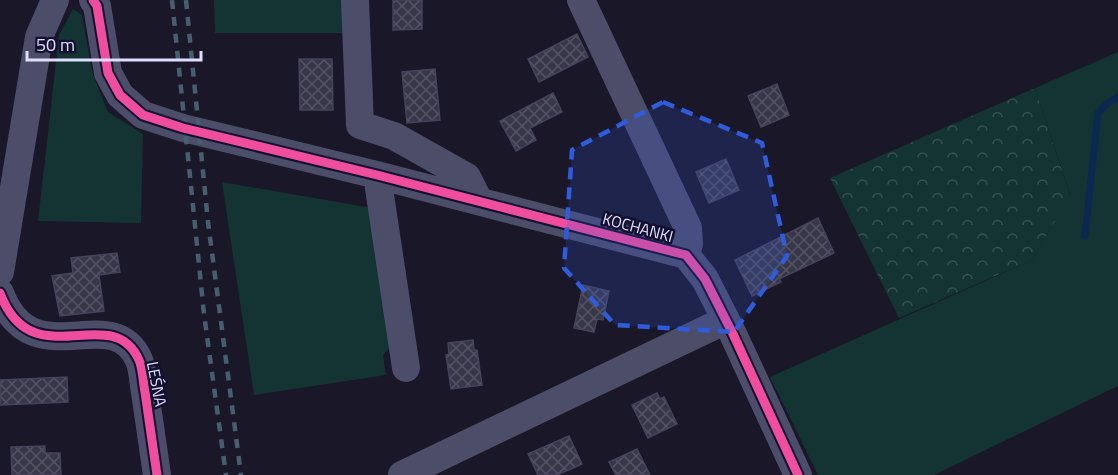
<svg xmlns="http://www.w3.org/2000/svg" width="1118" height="475" font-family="'Titillium Web',sans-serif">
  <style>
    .green { fill: #143433 }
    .forest { fill: url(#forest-crowns) }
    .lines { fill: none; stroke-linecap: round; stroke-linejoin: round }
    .stream { stroke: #0a2850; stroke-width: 7 }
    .building { fill: url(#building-cross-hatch); stroke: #45425b; stroke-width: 1.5 }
    .minor { stroke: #4c4d69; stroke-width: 28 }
    .rail { stroke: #465e70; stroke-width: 4.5; stroke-dasharray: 9 8; stroke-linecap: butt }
    .cycleway-casing { stroke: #13102f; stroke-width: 13 }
    .cycleway { stroke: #ef4d9e; stroke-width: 9 }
    .marked { fill: #305cdc; fill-opacity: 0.2; stroke: #305cdc; stroke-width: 4.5; stroke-dasharray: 12 8; stroke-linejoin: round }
    .labels { text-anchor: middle; stroke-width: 5; stroke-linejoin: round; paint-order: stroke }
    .street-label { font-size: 16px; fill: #e0deff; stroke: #13102f }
  </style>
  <defs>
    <pattern id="forest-crowns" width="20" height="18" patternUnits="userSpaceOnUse" patternTransform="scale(1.5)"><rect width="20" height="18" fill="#143433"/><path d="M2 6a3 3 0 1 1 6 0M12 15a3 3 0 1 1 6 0" fill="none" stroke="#365152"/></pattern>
    <pattern id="building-cross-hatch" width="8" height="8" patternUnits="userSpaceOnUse" patternTransform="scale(1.5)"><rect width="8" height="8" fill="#383649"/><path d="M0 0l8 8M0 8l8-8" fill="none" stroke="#545364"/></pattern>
  </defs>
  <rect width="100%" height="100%" fill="#191728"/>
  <path class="green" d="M214,0H345L346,33H215Z
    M73,9L82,15L92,72L108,112L143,134L141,223L38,221L59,35Z
    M1118,52V386L934,475H818L770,377L1032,260L1070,194L1035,88Z
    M222,182L372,208L393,343L383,355L386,375L254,395Z"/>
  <path class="forest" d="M1035,88L1070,195L1032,260L899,318L830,178Z"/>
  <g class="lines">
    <path class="stream" d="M1085,236L1098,113L1108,103L1118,97"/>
  </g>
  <path class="building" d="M393,0H422V29L393,30Z
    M577,34L588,57L539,82L528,59Z
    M299,59H332L333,110H300Z
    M435,69L440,120L407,123L402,72Z
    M777,84L789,115L761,127L748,96Z
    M553,93L562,112L530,128L536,140L516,151L500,121Z
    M726,159L739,190L709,203L696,172Z
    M818,218L834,253L779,279L781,282L752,296L735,260Z
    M117,253L120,272L99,275L104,311L60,316L52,276L73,273L71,258Z
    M583,285L609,291L603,320L597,319L594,332L574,328Z
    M473,340L474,350H477L482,385L451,389L446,355L449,354L448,343Z
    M67,377L68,402L0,405V380Z
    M657,393L660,399L664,397L677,424L648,438L632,405Z
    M569,436L582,464L557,475H538L528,454Z
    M45,446V453H60L61,475H12L11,447Z
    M637,449L650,475H616L609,462Z"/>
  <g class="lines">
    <path class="minor" d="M93,0L97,6L108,73L120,95L143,115L183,128L377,175L686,255L705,279L733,334L798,475
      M355,0L360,125L394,136L467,177L479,201
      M581,0L688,228L689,244L686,255
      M377,175L406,368
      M0,272L39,37L55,0
      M0,293C32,379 112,299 139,360C143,369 143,383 145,392C149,420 153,447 157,475
      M402,475L726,320"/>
    <path class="rail" d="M172,0L204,314L226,475
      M186,0L208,222L241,475"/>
    <g class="cycleway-casing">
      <path id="cycleway" d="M93,0L97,6L108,73L120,95L143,115L183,128L377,175L686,255L705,279L733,334L798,475
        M0,293C32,379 112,299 139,360C143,369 143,383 145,392C149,420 153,447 157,475"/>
    </g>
    <use href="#cycleway" class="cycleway"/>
  </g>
  <path class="marked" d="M663,102L762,143L787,256L734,332L615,325L564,268L572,150Z"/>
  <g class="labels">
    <g class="street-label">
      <text transform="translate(638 227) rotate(15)" y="6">KOCHANKI</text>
      <text transform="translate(157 384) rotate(79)" y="6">LEŚNA</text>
    </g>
  </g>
  <path d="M27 51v9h174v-9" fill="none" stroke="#e0deff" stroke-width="3"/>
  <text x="36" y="51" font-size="18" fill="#e0deff" stroke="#13102f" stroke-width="4.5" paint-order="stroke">50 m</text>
</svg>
